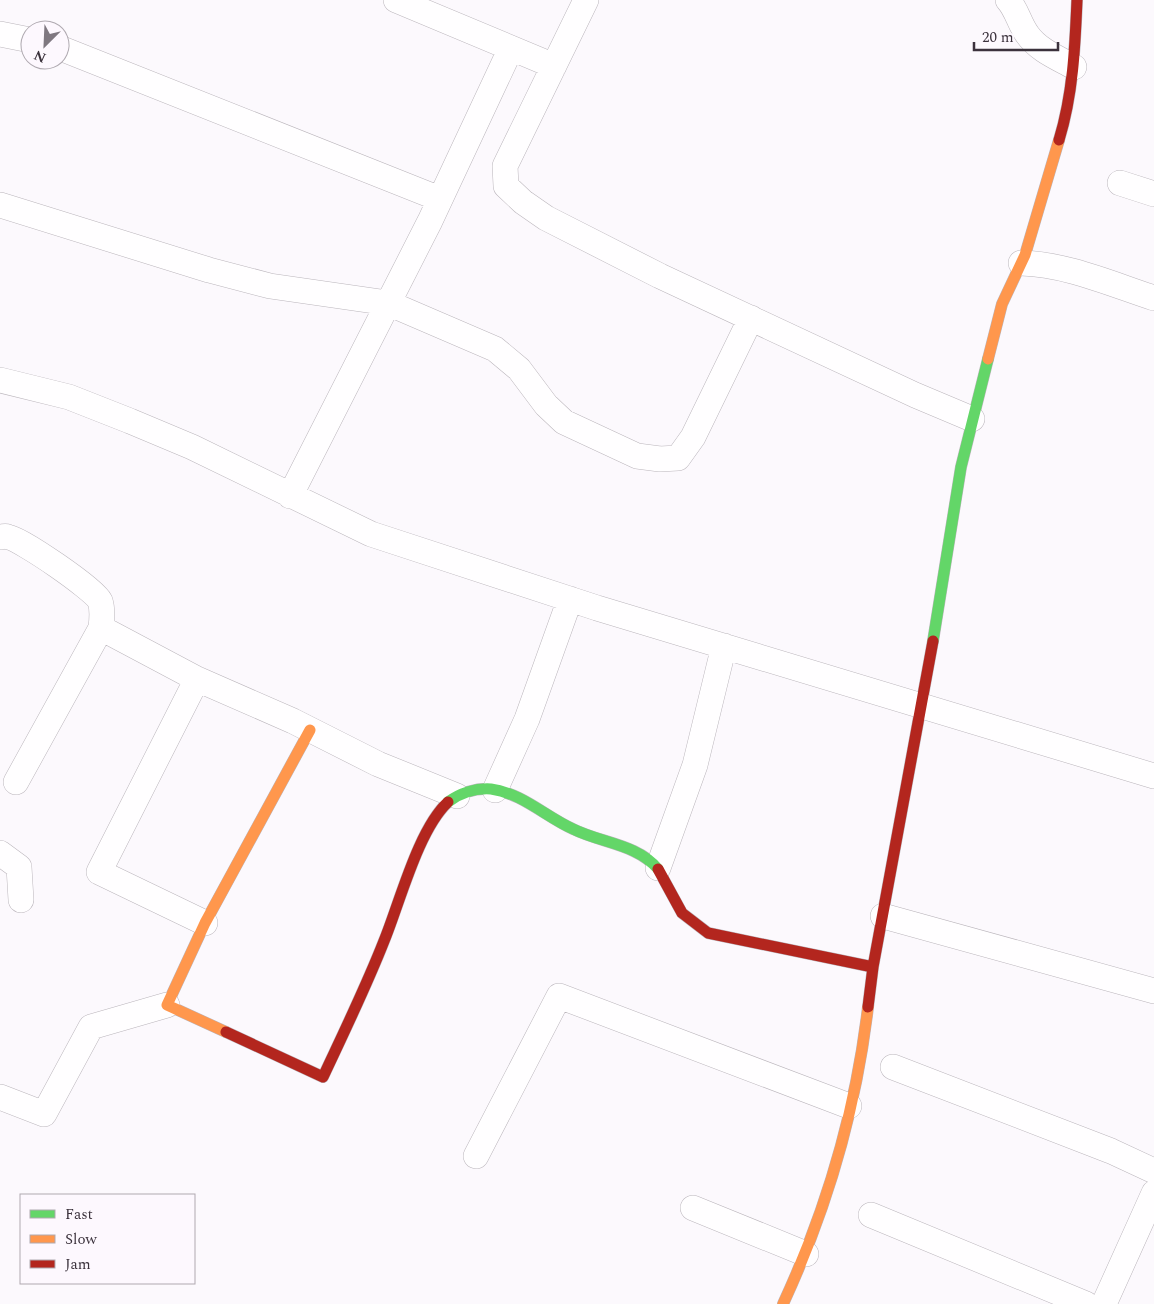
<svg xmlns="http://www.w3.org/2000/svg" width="1154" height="1304" font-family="Spectral,serif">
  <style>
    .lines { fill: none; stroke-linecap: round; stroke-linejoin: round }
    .street-casing { stroke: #bbb6bc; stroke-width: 26 }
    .fast-casing { stroke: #bbb6bc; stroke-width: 12 }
    .slow-casing { stroke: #bbb6bc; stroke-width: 12 }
    .jam-casing { stroke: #bbb6bc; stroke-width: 12 }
    .street { stroke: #fffeff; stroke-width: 25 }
    .fast { stroke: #63d668; stroke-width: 11 }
    .slow { stroke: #ff974d; stroke-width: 11 }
    .jam { stroke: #b3261e; stroke-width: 11 }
  </style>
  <rect width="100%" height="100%" fill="#fcf9fd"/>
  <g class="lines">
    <g class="street-casing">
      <path id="street" d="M396,0L554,66
        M586,0L505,166L506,186L523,202L546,218L660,276L915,395L972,419
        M1008,0C1017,10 1019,23 1027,34C1038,50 1058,58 1074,67
        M0,34L30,40
        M60,48L440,199
        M1120,183L1154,194
        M0,205L209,270L270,286L388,303L495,349L519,369L546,405L564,422L637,456L660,459L678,458L693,437L751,318
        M1021,263C1066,264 1111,284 1154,298
        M0,380L69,397L130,421L192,447L371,534L597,608L1154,776
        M290,496L430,221L511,48
        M0,537C3,537 5,536 8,537C21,539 94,589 100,601C103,609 102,619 101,628L197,679L293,721L378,764L457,796
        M197,679L99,872L205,923
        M16,782L101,628
        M495,790L527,719L570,599
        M0,853L19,867L21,900
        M658,868L695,765L724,646
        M883,916L1154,991
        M893,1067L1111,1151L1154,1171
        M0,1097L44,1114L91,1027L167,1005
        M476,1156L559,996L849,1106
        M693,1208L806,1254
        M871,1215L1086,1304
        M1104,1304L1154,1193"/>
    </g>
    <g class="fast-casing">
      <path id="fast" d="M933,641L961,467L988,359
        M448,802C460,793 476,788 491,789C522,793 546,817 573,829C601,843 637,844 658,869"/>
    </g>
    <g class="slow-casing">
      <path id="slow" d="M988,359L1002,304L1025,255L1059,140
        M226,1032L167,1005L205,923L310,730
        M783,1304C826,1211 856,1109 868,1007"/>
    </g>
    <g class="jam-casing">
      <path id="jam" d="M1059,140C1073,94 1075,48 1077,0
        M658,869L682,913L708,933L873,967
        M868,1007L873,967L933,641
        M226,1032L323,1077C344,1032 366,987 384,941C400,902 418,830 448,802"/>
    </g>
    <use href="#street" class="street"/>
    <use href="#fast" class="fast"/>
    <use href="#slow" class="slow"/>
    <use href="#jam" class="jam"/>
  </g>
  <rect x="20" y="1194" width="175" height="90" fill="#fdf8fe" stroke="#afa9b0"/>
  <rect x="30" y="1210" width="25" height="8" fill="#63d668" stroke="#afa9b0"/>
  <text x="65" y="1219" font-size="15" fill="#3b323c">Fast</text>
  <rect x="30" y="1235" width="25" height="8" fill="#ff974d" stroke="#afa9b0"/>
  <text x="65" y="1244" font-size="15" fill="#3b323c">Slow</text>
  <rect x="30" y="1260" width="25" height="8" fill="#b3261e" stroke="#afa9b0"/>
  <text x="65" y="1269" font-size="15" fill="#3b323c">Jam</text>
  <g transform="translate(45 45) rotate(204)"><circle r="24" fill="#fdf8fe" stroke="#afa9b0"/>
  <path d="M0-4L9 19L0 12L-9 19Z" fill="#7f7880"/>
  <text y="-8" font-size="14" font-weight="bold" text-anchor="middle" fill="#3b323c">N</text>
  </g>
  <path d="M974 42v8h84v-8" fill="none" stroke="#3b323c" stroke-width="2.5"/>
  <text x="982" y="42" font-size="15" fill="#3b323c" stroke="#fdf8fe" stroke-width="4" paint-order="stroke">20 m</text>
</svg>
